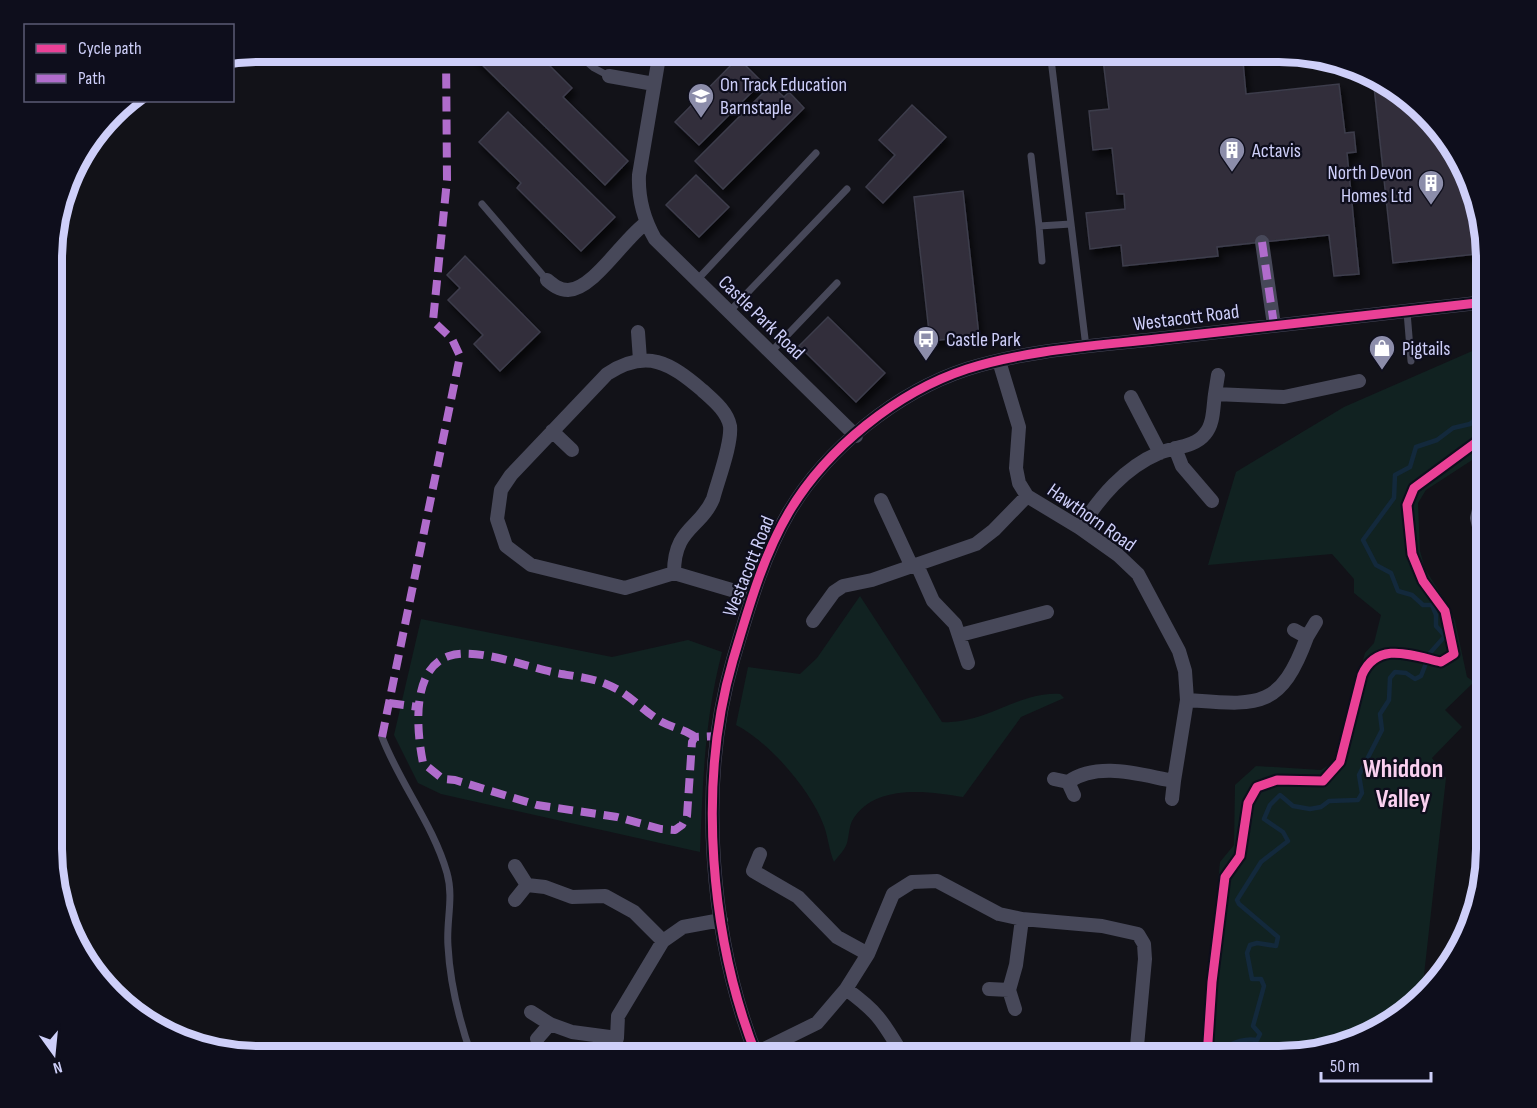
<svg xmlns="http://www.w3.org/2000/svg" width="1537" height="1108" font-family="'Sofia Sans Condensed',sans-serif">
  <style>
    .green { fill: #112221 }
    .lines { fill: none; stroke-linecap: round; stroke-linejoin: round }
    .stream { stroke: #13293c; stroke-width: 4.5 }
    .building { fill: #302f3b; stroke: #3d3c4b; stroke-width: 1.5; filter: url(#shadow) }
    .lane { stroke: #474859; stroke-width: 7 }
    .street { stroke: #474859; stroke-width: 14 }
    .quiet { stroke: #b06ccc; stroke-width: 8; stroke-dasharray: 15 8; stroke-linecap: butt }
    .cycleway-casing { stroke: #0e0e1c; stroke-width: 13 }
    .cycleway { stroke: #ea4096; stroke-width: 9 }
    .labels { text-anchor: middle; stroke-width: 4.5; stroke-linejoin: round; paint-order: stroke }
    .poi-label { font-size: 20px; fill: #cecff9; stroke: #0e0e1c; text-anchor: start }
    .street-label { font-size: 20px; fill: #cecff9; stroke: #0e0e1c }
    .district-label { font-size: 26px; font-weight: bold; fill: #fad0f0; stroke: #0e0e1c }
    .rim { fill: none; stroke: #cecff9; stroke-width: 8 }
  </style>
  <defs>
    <filter id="shadow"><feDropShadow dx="3.5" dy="6" stdDeviation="3" flood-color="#0009"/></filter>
  </defs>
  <rect width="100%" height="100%" fill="#121218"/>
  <path class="green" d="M1486,345V451L1426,490L1418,503L1420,551L1425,569L1449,607L1455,621L1467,677L1474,682L1445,710L1462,727L1432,758L1446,778L1422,993L1371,1035L1279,1057H1201L1220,862L1234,845L1235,785L1256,766L1321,770L1334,762L1365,653L1374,643L1381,615L1354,593V579L1332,554L1208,565L1236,472L1344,407Z
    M860,596L942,722C985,725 1019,691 1060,694L1064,698L1021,717L963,797C929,791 873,783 852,821C849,827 849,836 847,843C845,850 838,856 834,862C829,850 828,837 824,826C811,790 769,742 736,725L748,667L800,674L817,658Z
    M421,619L612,657L688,640L722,652C704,722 703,781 700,852L441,794L418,783L394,735Z"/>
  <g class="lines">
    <path class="stream" d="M286,51L335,54L341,51
      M759,51C768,62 783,63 794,55L793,51
      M868,51L870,54L883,51
      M255,52L265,56L276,51
      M1220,1057L1224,1048C1235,1042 1245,1038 1257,1040L1260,1034L1253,1026L1264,986L1261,979H1252L1247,953L1250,945L1257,943L1276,946L1278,937L1239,904L1237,900L1261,862L1288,841L1283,832L1264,819L1270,805L1280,795L1293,806L1310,809L1321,807L1329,801L1358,800L1362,793L1359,775L1382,730L1380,714L1389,700L1390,678L1395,672L1406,673L1415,679L1421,676L1430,653L1445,636L1436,626V615L1432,605H1423L1412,595L1398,591L1391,573L1376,565L1363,540L1394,498L1395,475L1410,467L1416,447L1437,440L1453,428L1470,424L1486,410"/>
  </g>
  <path class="building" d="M468,51H535L572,88L563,97L628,161L605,185Z
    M1102,51H1242L1246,94L1339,84L1345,133L1354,132L1356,152L1347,153L1359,274L1334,276L1329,235L1217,247L1218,256L1123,266L1121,245L1090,249L1086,213L1125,209L1124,194H1117L1112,148L1093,150L1089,111L1109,109Z
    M738,58L762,82L699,145L675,122Z
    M1373,77L1405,94L1464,166L1486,253L1393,263Z
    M771,85L784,97L789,92L804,108L723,189L695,161Z
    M912,105L946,137L883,203L866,187L895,155L879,140Z
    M508,112L615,217L581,251L517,188L521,183L479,142Z
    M696,175L729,207L699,237L666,205Z
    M963,191L979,336L930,341L914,197Z
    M465,256L540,332L500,371L474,344L483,335L448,300L460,288L447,275Z
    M828,317L885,373L856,402L799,346Z"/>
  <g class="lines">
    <path class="lane" d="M574,51L594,68L609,76
      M1050,51L1086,347
      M1031,156L1039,226L1071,224
      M482,204L547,280
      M1039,226L1042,261
      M697,280L816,153
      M729,312L847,189
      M1407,312L1411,361
      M771,352L837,283
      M382,737C400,784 433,824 447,873C454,898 446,921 448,946C450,985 459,1020 472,1057"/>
    <path class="street" d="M660,51L639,175C638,198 643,218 655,239L856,436
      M609,76L654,84
      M1262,242L1274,325
      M547,280C553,285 559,290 568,290C594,289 624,238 646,223
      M638,332L640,360
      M999,361L1019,427L1016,468L1019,483L1027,496L1080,528L1118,555L1138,574L1179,651L1185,671L1187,700L1174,781C1140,775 1099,761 1068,782
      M1215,394L1218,375
      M1131,397L1160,453
      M552,431L572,450
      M1175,448L1182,466L1212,501
      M1486,493L1483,494L1477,518L1486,555
      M881,500L912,567
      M1080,528C1100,497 1124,468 1159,453C1174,447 1195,447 1205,434C1214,424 1213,407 1215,394L1284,397L1359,381
      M917,565L933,601L955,624L968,663
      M674,573C674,528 700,529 713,499C718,480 732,444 730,426C727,411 713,400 702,390C670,363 647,348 607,374L511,475L501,490L497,519L506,546L531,565L625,588L674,573L752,596
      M813,621L834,592L843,586L872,580L976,544L994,530L1027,496
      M1294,630L1307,637L1316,622
      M960,635L1047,612
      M1187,700C1257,705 1280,711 1307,637
      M1054,779L1068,782L1074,795
      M1172,799L1174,781
      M760,854L753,871L798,897L837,937L868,954
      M527,885L545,887L572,897L605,896L634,912L663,941
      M515,900L527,885L515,866
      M846,989C879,1013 883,1022 904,1057
      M989,989L1009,990L1015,1009
      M1009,990L1016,965L1022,919
      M531,1012L550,1024L537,1039
      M550,1024L572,1032L617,1038
      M756,1053L817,1023L846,989L868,954L893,894L912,882L937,881L999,914L1022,919L1102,926L1138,934L1144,944L1145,959L1136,1057
      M611,1057L617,1038L618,1016L663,941L683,927L721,920
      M757,1057C710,939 697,783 733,660C748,610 762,558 789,512C827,448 897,392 967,369C1027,350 1094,346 1156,339C1266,326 1376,315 1486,302"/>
    <path class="quiet" d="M1262,242L1274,325
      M389,703L418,707
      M382,737L460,356L452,339L433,321L447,180L446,51
      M695,737C686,730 673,728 662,722C641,710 631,694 606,684C589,677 570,676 552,672C525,666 475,647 449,656C410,669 417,733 423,763L443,779L455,780L537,805L617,817L661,829L675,830L682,825L687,816L692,742L695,737L719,736"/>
    <g class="cycleway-casing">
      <path id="cycleway" d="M757,1057C710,939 697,783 733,660C748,610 762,558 789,512C827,448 897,392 967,369C1027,350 1094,346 1156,339C1266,326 1376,315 1486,302
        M1207,1057L1212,982L1225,877L1240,856L1248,803L1257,787L1277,780L1323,781L1340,762L1362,675C1377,641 1411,655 1441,662L1454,654L1445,611L1423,581L1412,554L1407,505L1414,488L1486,435"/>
    </g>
    <use href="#cycleway" class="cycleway"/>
  </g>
  <defs>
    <g id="school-pin" transform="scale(1.35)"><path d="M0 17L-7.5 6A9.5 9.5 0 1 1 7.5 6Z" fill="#8c8daa" stroke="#0e0e1c"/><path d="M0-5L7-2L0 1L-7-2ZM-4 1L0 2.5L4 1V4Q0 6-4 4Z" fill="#fff"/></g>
    <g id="building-pin" transform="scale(1.35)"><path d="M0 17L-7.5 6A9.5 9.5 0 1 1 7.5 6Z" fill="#8c8daa" stroke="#0e0e1c"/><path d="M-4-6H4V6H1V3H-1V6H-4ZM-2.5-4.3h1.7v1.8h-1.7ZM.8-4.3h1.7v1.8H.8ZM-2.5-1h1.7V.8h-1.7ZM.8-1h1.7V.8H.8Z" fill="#fff"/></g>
    <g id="bus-pin" transform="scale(1.35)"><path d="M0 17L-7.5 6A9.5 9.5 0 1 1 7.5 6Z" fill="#8c8daa" stroke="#0e0e1c"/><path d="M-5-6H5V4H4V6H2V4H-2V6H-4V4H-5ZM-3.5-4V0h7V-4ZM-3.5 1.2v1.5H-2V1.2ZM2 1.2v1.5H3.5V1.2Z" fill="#fff"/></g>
    <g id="shop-pin" transform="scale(1.35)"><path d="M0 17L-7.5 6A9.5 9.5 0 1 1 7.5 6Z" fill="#8c8daa" stroke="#0e0e1c"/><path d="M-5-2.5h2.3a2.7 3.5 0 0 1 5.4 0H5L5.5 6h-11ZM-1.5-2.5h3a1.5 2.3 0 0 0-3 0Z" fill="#fff"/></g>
  </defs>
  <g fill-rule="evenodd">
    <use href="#school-pin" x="701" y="96"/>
    <use href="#building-pin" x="1232" y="150"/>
    <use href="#building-pin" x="1431" y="183"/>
    <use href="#bus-pin" x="926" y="339"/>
    <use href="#shop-pin" x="1382" y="348"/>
  </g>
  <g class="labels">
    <g class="poi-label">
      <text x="720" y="91">On Track Education<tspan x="720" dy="23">Barnstaple</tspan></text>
      <text x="1252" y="157">Actavis</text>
      <text x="1412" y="179" text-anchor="end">North Devon<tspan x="1412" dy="23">Homes Ltd</tspan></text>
      <text x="946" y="346">Castle Park</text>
      <text x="1402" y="355">Pigtails</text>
    </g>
    <g class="street-label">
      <text transform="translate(762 317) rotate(44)" y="7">Castle Park Road</text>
      <text transform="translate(1186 317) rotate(-7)" y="7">Westacott Road</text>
      <text transform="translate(1092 517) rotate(35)" y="7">Hawthorn Road</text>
      <text transform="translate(748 566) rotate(-68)" y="7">Westacott Road</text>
    </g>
    <g class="district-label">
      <text x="1403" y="777">Whiddon<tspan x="1403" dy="30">Valley</tspan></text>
    </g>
  </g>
  <path d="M0 0H1537V1108H0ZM259 62H1279A197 197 0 0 1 1476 259V849A197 197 0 0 1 1279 1046H259A197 197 0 0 1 62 849V259A197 197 0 0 1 259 62Z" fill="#0e0e1c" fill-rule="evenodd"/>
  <path class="rim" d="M259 62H1279A197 197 0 0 1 1476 259V849A197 197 0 0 1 1279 1046H259A197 197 0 0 1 62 849V259A197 197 0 0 1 259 62Z"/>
  <rect x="24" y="24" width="210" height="78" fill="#0e0e1c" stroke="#5b5b74" stroke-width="1.5"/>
  <rect x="36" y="44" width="30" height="9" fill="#ea4096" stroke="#5b5b74" stroke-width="1.5"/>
  <text x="78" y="54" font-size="18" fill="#cecff9">Cycle path</text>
  <rect x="36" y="74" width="30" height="9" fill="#b06ccc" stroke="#5b5b74" stroke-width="1.5"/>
  <text x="78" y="84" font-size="18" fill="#cecff9">Path</text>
  <g transform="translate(54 1054) rotate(165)" stroke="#0e0e1c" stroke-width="4.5" paint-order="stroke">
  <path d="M0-4.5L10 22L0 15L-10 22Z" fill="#cecff9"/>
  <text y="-9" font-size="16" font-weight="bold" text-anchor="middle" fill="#cecff9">N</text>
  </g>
  <path d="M1321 1072v9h110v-9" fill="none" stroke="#cecff9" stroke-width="3"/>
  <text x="1330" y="1072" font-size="18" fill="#cecff9" stroke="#0e0e1c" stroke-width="4.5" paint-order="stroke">50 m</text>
</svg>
